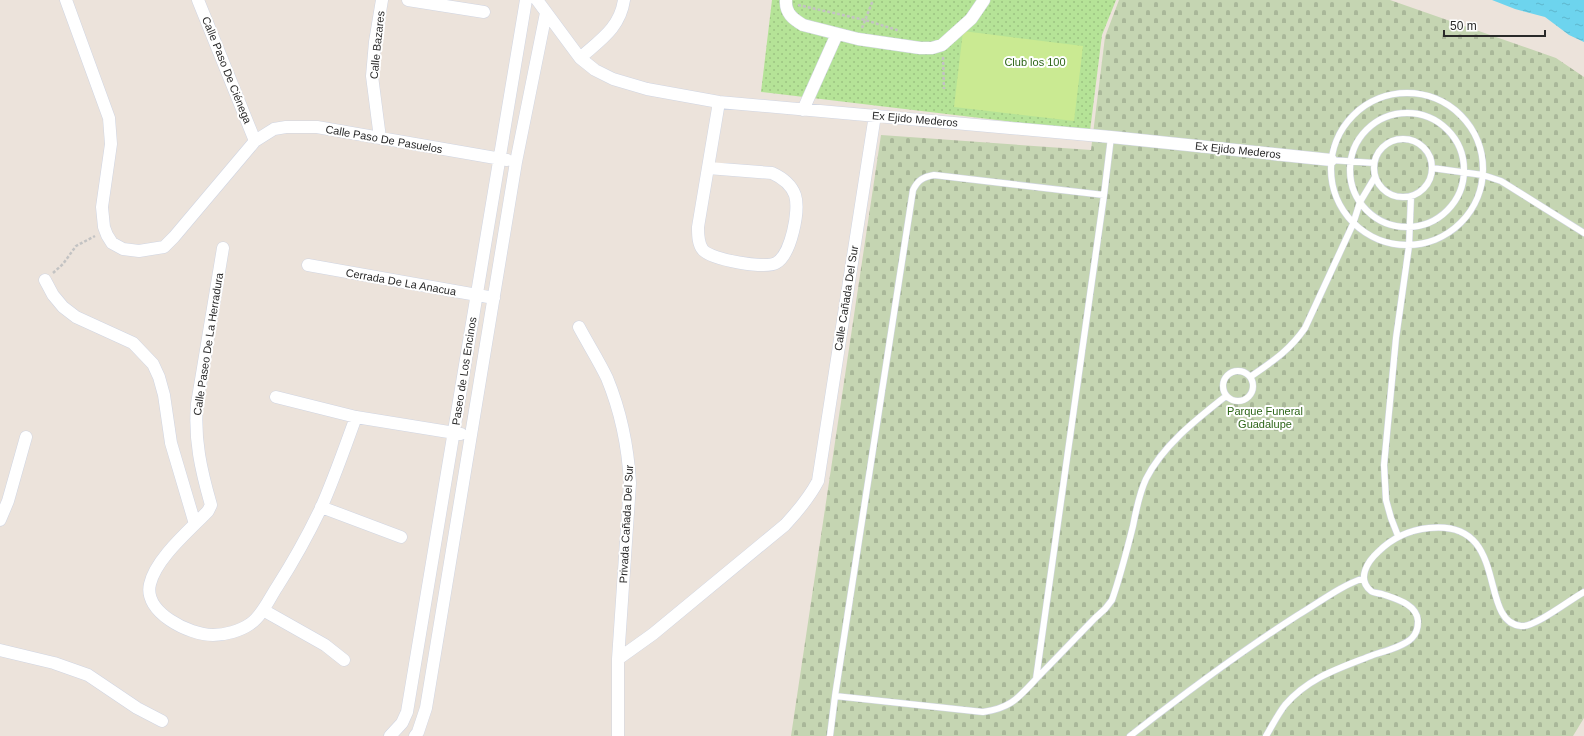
<svg xmlns="http://www.w3.org/2000/svg" width="1584" height="736" font-family="Arial,sans-serif">
  <style>
    .cemetery { fill: url(#cemetery-stones) }
    .park { fill: url(#park-dots) }
    .pitch { fill: #caea92 }
    .water { fill: url(#water-ripples) }
    .lines { fill: none; stroke-linecap: round; stroke-linejoin: round }
    .service-casing { stroke: #d0d5e2; stroke-width: 7 }
    .minor-casing { stroke: #d0d5e2; stroke-width: 13 }
    .path { stroke: #c3c3c3; stroke-width: 2.5; stroke-dasharray: 3 2; stroke-linecap: butt }
    .service { stroke: #fff; stroke-width: 6 }
    .minor { stroke: #fff; stroke-width: 12 }
    .labels { text-anchor: middle; stroke-width: 4; stroke-linejoin: round; paint-order: stroke }
    .street-label { font-size: 11px; fill: #292929; stroke: #fff }
    .park-label { font-size: 11px; fill: #2e6619; stroke: #fff }
  </style>
  <defs>
    <pattern id="cemetery-stones" width="16" height="16" patternUnits="userSpaceOnUse"><rect width="16" height="16" fill="#c5d5b2"/><path d="M2 7V4a2 2 0 0 1 4 0v3zM10 15v-3a2 2 0 0 1 4 0v3z" fill="#a9b799"/></pattern>
    <pattern id="park-dots" width="8" height="8" patternUnits="userSpaceOnUse"><rect width="8" height="8" fill="#b5e397"/><path d="M2 2h.1M6 6h.1" fill="none" stroke="#9cc382" stroke-width="1.8" stroke-linecap="round"/></pattern>
    <pattern id="water-ripples" width="26" height="14" patternUnits="userSpaceOnUse"><rect width="26" height="14" fill="#6dd4ee"/><path d="M2 4q2-2 4 0t4 0M15 11q2-2 4 0t4 0" fill="none" stroke="#5eb6cc"/></pattern>
  </defs>
  <rect width="100%" height="100%" fill="#ece3db"/>
  <path class="cemetery" d="M1119,0H1390L1556,58L1584,77V718L1573,736H791L881,135L1091,150L1105,37Z"/>
  <path class="park" d="M772,0H1116L1102,35L1090,131L761,92Z"/>
  <path class="pitch" d="M963,31L1083,46L1074,121L954,107Z"/>
  <path class="water" d="M1492,0H1584V42L1569,35L1545,17L1515,9Z"/>
  <g class="lines">
    <g class="service-casing">
      <path id="service" d="M1331 169a76 76 0 1 1 152 0a76 76 0 1 1-152 0Z
        M1350 170a57 57 0 1 1 114 0a57 57 0 1 1-114 0Z
        M1374 168a29 29 0 1 1 58 0a29 29 0 1 1-58 0Z
        M1331,160L1374,163
        M1432,168L1483,175L1501,181L1584,233
        M1223 386a15 15 0 1 1 30 0a15 15 0 1 1-30 0Z
        M1250,377C1273,361 1289,351 1305,328L1353,224L1360,202L1375,177
        M1398,536L1391,518L1386,500L1384,465L1396,338L1409,246L1411,197
        M1036,679L1095,618L1105,609L1112,600C1120,577 1127,550 1133,526C1136,511 1139,494 1146,479C1163,445 1197,419 1226,396
        M835,696L983,712C1011,708 1018,698 1036,679L1104,195L1111,137
        M830,736L835,696L913,190C918,180 923,177 934,175L1104,195
        M1130,736C1185,693 1240,652 1298,615C1320,602 1340,586 1364,578
        M1266,736C1272,726 1278,714 1285,705C1309,677 1340,668 1373,655C1385,651 1403,647 1412,638C1416,634 1418,627 1418,621C1417,604 1396,599 1382,594C1379,593 1373,593 1371,591C1356,579 1368,561 1378,552C1392,538 1409,530 1429,528C1511,519 1477,622 1521,626C1534,628 1571,599 1584,592"/>
    </g>
    <g class="minor-casing">
      <path id="minor" d="M66,0L109,118L111,144L102,207L104,227L107,235L112,243L123,249L139,251L164,247L174,237L255,141L274,129L286,127H317L507,160
        M198,0L255,141
        M408,0L484,12
        M537,0L580,58L595,70L613,79L647,89L719,102L1111,137L1331,160
        M786,0C785,13 793,19 803,25L858,39L920,48H932L942,45L971,19L984,0
        M580,58C600,40 620,28 624,0
        M803,110L837,34
        M380,138L372,76L375,42L382,0
        M708,168L772,173C783,178 791,184 795,195C800,210 791,255 776,263C765,269 712,260 703,250C698,244 698,235 698,227L719,102
        M223,248L197,404C194,440 201,470 211,505L208,511C190,530 156,558 150,584C143,612 189,635 213,635C225,635 240,631 250,624C262,616 269,599 277,587C293,562 308,535 321,508C334,479 345,447 356,417
        M308,265L494,298
        M45,280L53,295L63,307L76,317L133,343L153,364L159,377L164,395L171,443L195,524
        M579,327C588,344 599,361 607,378C621,412 628,447 630,483L618,659V736
        M276,397L356,417L461,434
        M321,507L401,537
        M0,520L8,501L26,437
        M263,610L325,645L344,660
        M0,650L54,663L88,675L137,708L162,721
        M618,659L653,634L785,525C798,511 809,498 818,481L875,115
        M390,736L402,723L407,712L526,0
        M415,736L418,732L426,708L516,162L546,13"/>
    </g>
    <path class="path" d="M798,5L865,20L900,31
      M862,28L873,0
      M943,57L944,89
      M53,273L63,264L76,246L95,236"/>
    <use href="#service" class="service"/>
    <use href="#minor" class="minor"/>
  </g>
  <g class="labels">
    <g class="street-label">
      <text transform="translate(377 45) rotate(-84)" y="4">Calle Bazares</text>
      <text transform="translate(227 70) rotate(68)" y="4">Calle Paso De Ciénega</text>
      <text transform="translate(915 119) rotate(5)" y="4">Ex Ejido Mederos</text>
      <text transform="translate(384 139) rotate(10)" y="4">Calle Paso De Pasuelos</text>
      <text transform="translate(1238 150) rotate(6)" y="4">Ex Ejido Mederos</text>
      <text transform="translate(401 282) rotate(10)" y="4">Cerrada De La Anacua</text>
      <text transform="translate(846 298) rotate(-81)" y="4">Calle Cañada Del Sur</text>
      <text transform="translate(208 344) rotate(-81)" y="4">Calle Paseo De La Herradura</text>
      <text transform="translate(464 371) rotate(-81)" y="4">Paseo de Los Encinos</text>
      <text transform="translate(626 524) rotate(-87)" y="4">Privada Cañada Del Sur</text>
    </g>
    <g class="park-label">
      <text x="1035" y="66">Club los 100</text>
      <text x="1265" y="415">Parque Funeral<tspan x="1265" dy="13">Guadalupe</tspan></text>
    </g>
  </g>
  <path d="M1444 30v6h101v-6" fill="none" stroke="#292929" stroke-width="2"/>
  <text x="1450" y="30" font-size="12" fill="#292929" stroke="#ffffff" stroke-width="3" paint-order="stroke">50 m</text>
</svg>
